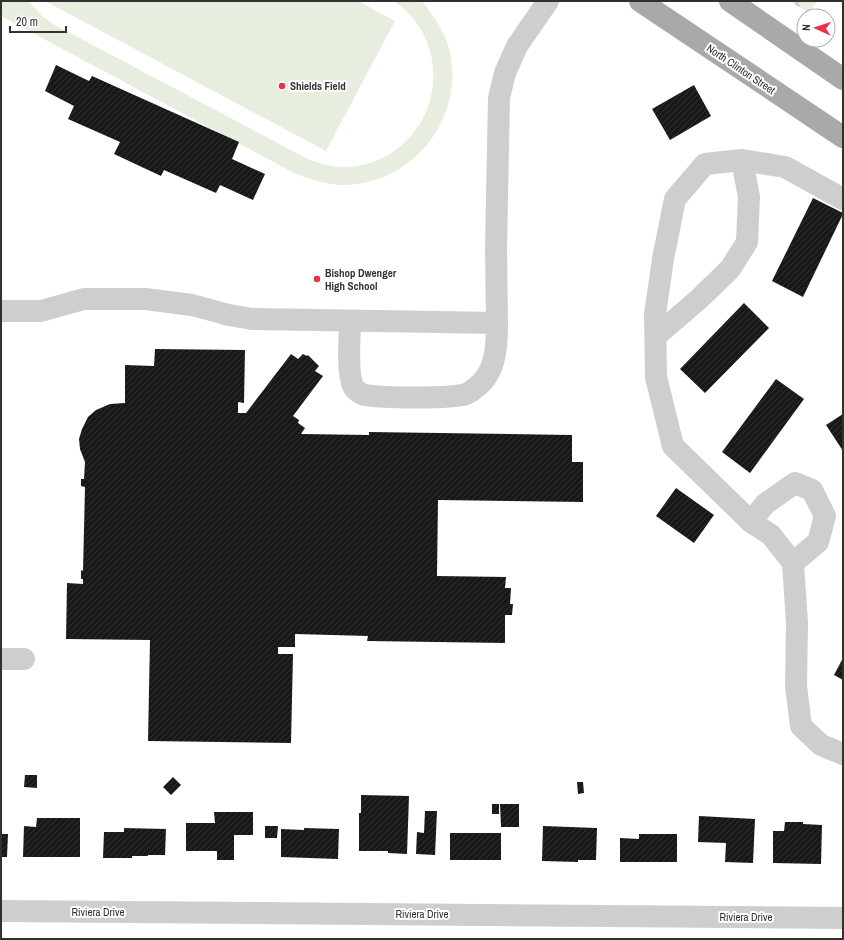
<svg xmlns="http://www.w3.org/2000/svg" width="844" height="940" font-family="'Archivo Narrow',sans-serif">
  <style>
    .green { fill: #e8eedf }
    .forest { fill: url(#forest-firs) }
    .building { fill: url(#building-hatch) }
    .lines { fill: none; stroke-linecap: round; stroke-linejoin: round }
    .minor { stroke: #cecece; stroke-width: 22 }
    .major { stroke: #a9a9a9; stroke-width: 22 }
    .poi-dot { fill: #eb3048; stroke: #fff; stroke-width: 1.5 }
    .labels { text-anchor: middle; stroke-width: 4; stroke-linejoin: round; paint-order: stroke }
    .street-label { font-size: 11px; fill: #313131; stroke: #fff }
    .poi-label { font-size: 11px; font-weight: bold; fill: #313131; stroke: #fff; text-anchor: start }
  </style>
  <defs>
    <pattern id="forest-firs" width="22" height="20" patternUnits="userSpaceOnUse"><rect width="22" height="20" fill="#e8eedf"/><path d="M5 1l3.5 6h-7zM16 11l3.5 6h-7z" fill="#c7cdc0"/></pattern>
    <pattern id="building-hatch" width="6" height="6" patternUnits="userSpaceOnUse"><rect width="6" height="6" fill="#181818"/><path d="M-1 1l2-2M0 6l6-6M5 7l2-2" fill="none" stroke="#313131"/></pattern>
  </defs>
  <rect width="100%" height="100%" fill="#fff"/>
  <path class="green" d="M1,1H29L42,16L55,25L302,156C312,161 321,164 331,166C397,176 449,111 429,48C423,29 411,12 393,1H422C432,14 441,27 447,42C470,112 416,184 344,185C326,185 310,179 294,173L1,16Z
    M45,1H358L395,21L326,151Z"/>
  <path class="forest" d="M789,1H817L809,13Z"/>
  <path class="building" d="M56,65L89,81L92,76L239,142L232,159L265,174L253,200L220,185L216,193L164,170L161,176L114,154L120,142L68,119L74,106L45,91Z
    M694,85L711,116L670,140L652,109Z
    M813,198L843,213V214L803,297L772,281Z
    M744,303L769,328L705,393L680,369Z
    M155,349L245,350L244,403L238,402V413H246L291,354L298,359L303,354L307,356L308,355L319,366L315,371L323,376L293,416L299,420L298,423L305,428L301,434L369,435V432L572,435V462H583V502L438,500L437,576L506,577L505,588H511L510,604H513L512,615H505V643L367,641L368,636L295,634V647H278V654H293L291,743L148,741L150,640L66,639L67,583L83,584V579H81V570L83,571L85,487L81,486V479H84L85,462L80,449L79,439L82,429L88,417L96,410L110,404L125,403V365L154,366Z
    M776,379L804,399L750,473L722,452Z
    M843,414V451L826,425Z
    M676,488L714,515L694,543L656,516Z
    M843,658V680L834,675Z
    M25,775H37V788L24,787Z
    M173,777L181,785L171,795L163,787Z
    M577,782H583L584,793L578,794Z
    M361,795L409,796L407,854L388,853V851H359V813H361Z
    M492,804H499V814H492Z
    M500,804H519V827H501Z
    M425,811H437L435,855L416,854L417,832L424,833Z
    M214,812H253V835H234V860H217V851H186V823H215Z
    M699,816L755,819L753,863L725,862L726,843L698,842Z
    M37,818H80V857H23L24,826L36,827Z
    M785,822H803V824L822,825L821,864L773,863V831H784Z
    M265,826H278L277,838H265Z
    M543,826L597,828L596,860H578V862L542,861Z
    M124,828L166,829L165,855H148V856H132V858H103L104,832H124Z
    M304,828L339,829L338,859L281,857V829L304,830Z
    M450,833H501V860H450Z
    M1,834H8L7,857H1Z
    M639,834H677V862H620V838L639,839Z"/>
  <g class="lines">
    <path class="minor" d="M843,199L785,167L742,160L705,164L675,199L663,259L655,314L656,377L673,446L751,522L771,535L793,563L797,623L796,686L801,726L821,745L843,754
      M1,311H41L84,299H145L192,305L229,315L252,319L497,323L496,249L499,98L505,73L517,46L548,1
      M350,321C350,336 346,378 355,389C358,392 362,395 366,395C382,398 451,399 466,394C468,393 472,391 474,389C496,374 497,348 497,323
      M656,336L699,299L730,269L747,242L749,197L742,160
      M751,522L765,504L795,483L812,490L825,516L818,542L793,563
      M1,659H24
      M1,911L843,918"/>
    <path class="major" d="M640,1L843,137
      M730,1L843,79"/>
  </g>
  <g class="poi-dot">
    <circle cx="282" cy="86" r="4"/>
    <circle cx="317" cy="279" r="4"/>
  </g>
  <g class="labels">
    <g class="street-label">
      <text transform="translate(741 69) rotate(34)" y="4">North Clinton Street</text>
      <text x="98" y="916">Riviera Drive</text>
      <text x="422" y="918">Riviera Drive</text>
      <text x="746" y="921">Riviera Drive</text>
    </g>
    <g class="poi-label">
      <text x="290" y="90">Shields Field</text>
      <text x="325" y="277">Bishop Dwenger<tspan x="325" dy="13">High School</tspan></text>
    </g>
  </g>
  <rect width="844" height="940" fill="none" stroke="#313131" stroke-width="4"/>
  <g transform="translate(816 28) rotate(273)"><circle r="19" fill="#ffffff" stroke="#adadad"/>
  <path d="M0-3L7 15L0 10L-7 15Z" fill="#eb3048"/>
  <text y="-6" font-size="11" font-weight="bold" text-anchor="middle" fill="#313131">N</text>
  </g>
  <path d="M10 26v6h56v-6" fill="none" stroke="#313131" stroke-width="2"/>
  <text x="16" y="26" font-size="12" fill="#313131" stroke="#ffffff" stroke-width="3" paint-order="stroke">20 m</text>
</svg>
